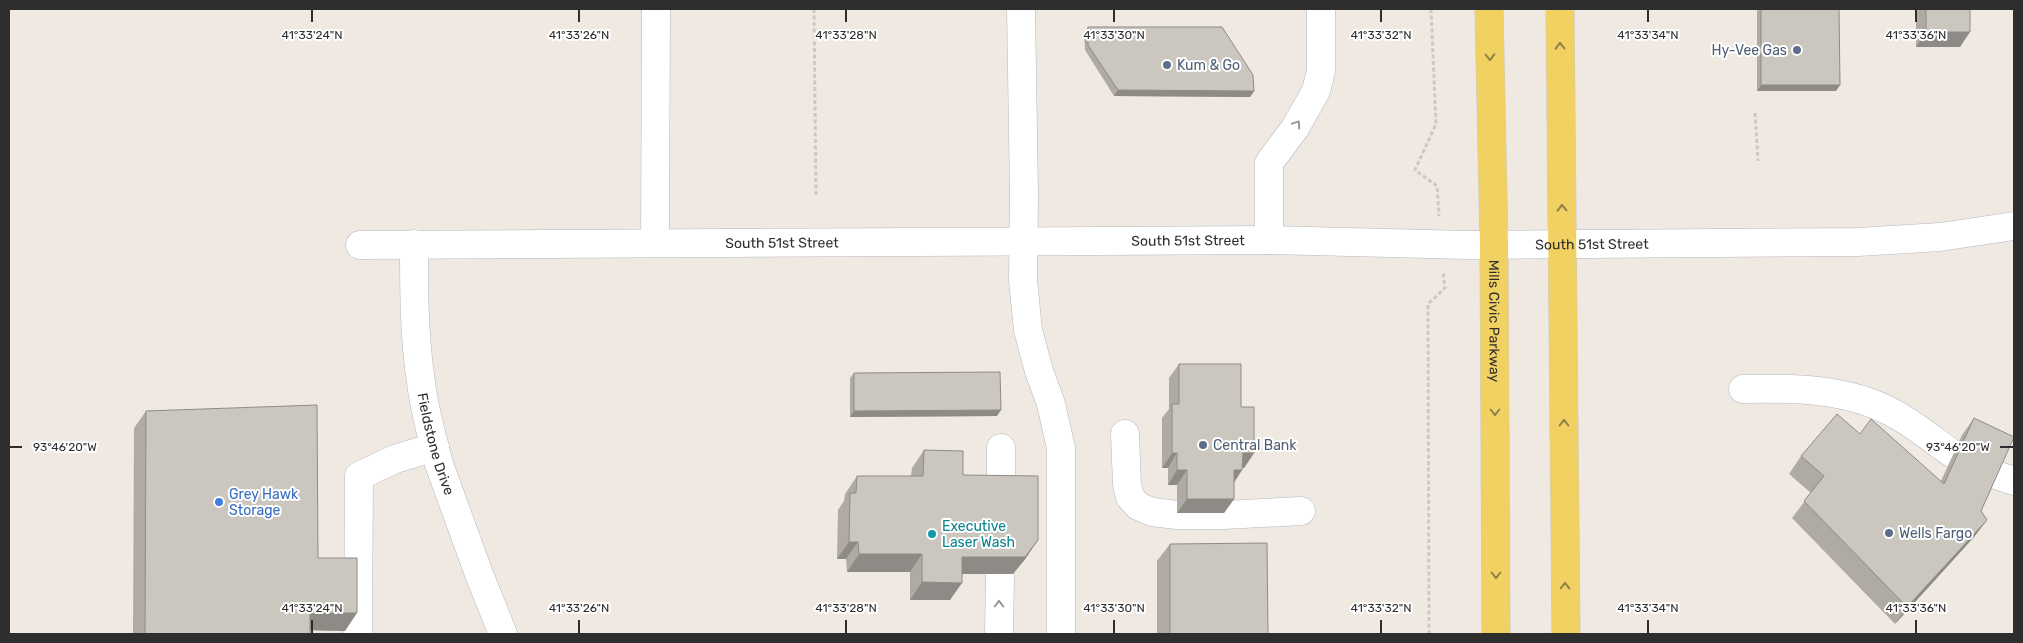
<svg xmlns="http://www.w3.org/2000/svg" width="2023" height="643" font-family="Rubik,sans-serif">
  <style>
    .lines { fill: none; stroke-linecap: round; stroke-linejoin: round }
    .minor-casing { stroke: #b4b7c1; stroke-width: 29 }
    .major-casing { stroke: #c9c9c9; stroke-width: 29 }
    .path { stroke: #c9c9c9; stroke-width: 3; stroke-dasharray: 4 2.5; stroke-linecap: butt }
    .minor { stroke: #fff; stroke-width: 28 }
    .major { stroke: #f2d163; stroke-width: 28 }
    .wall { fill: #afaba4 }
    .shaded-wall { fill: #8e8b86 }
    .building { fill: #cbc7bf; stroke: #8e8b86 }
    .oneway { stroke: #908048 }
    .oneway2 { stroke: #969696 }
    .ticks { fill: none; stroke: #2e2e2e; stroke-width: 2 }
    .service-dot { fill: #5c6f8a; stroke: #fff; stroke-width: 2 }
    .shop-dot { fill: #3f7fe0; stroke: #fff; stroke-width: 2 }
    .culture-dot { fill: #0f9aa8; stroke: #fff; stroke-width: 2 }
    .labels { text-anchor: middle; stroke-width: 4; stroke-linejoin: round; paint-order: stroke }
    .service-label { font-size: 14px; fill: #4e5e75; stroke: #fff; text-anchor: start }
    .street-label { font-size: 14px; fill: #2e2e2e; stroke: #fff }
    .shop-label { font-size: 14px; fill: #366cbe; stroke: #fff; text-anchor: start }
    .culture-label { font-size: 14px; fill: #0d838f; stroke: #fff; text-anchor: start }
    .ticks-label { font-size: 12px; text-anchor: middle; fill: #2e2e2e; stroke: #fff; stroke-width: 4; stroke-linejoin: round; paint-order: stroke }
  </style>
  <rect width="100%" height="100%" fill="#efe9e1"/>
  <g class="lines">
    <g class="minor-casing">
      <g id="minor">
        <path d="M1021,9L1024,195L1023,280L1028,330L1039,371L1051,404L1061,448V634"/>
        <path d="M1269,240V163L1295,128L1316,91L1321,71V9"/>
        <path d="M655,243L656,9"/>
        <path id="s1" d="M414,244C414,290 414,336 421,382C424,409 432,437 439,464L479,574L503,634"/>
        <path id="s2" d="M360,245L1269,240L1467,245L1858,242L1940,237L2014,226"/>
        <path d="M1743,389C1794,388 1847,388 1893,413C1914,424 1934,441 1953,454"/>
        <path d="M1125,434L1127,484L1130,497L1138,506L1152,512L1177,515H1224L1301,511"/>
        <path d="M1993,474L2014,481"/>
        <path d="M1001,493V448"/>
        <path d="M358,634L359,476L395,459L435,447"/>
        <path d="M999,634L1000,574"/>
      </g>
    </g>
    <g class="major-casing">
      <g id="major">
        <path id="s3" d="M1489,9L1494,244L1496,634"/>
        <path d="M1560,9L1566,634"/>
      </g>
    </g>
    <path class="path" d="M814,9L816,195
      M1431,9L1436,124L1415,170L1437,186L1439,216
      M1755,113L1758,161
      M1429,634L1428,304L1445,288L1443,272"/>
    <use href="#minor" class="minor"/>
    <use href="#major" class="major"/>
  </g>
  <path class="wall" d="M1757,9H1839L1836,91H1757Z
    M1916,9H1970L1960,47H1916Z
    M1088,27L1254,91L1250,97L1114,96L1085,50L1084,33Z
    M1179,364L1241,407L1254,453L1244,468H1242V470L1234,483V499L1224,513H1177V485H1168V468H1162V418L1169,409V378Z
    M854,373L997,416L850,417V378Z
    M146,411L318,558L345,631L310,630V634H133L134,428Z
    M1974,418L1981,511L1987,520L1974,537L1895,624L1792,518L1811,493L1789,474L1801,456L1941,481L1962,435Z
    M924,450L963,475L1026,558L1013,574H962L950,600H910V572H847L846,559H837L838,510L844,501L845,494L857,476H911L912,468Z
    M1170,544L1268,634H1157V561Z"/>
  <path class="shaded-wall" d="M1926,32H1970L1960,47H1916Z
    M1761,85H1840L1836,91H1757Z
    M1118,90L1254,91L1250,97L1114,96Z
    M1001,410L997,416L850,417L854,411Z
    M1172,453H1177L1168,468H1162Z
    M1243,453H1254L1244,468H1233Z
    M1177,470H1187L1177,485H1168Z
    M1234,470H1242L1232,485Z
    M1187,499H1234L1224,513H1177Z
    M1987,520L1974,537L1895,624L1907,607Z
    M1038,540L1026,558L1013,574H950L962,557Z
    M849,542H858L846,559H837Z
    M859,554H922L910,572H847Z
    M922,582L962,583L950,600H910Z
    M310,613H357L345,631L298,630Z"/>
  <path class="building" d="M1761,9H1839L1840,85H1761Z
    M1926,9H1970V32H1926Z
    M1088,27H1222L1253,75L1254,91L1118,90L1088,45Z
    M1179,364H1241V407H1254V453H1243L1242,470H1234V499H1187V470H1177V453H1172V404H1179Z
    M1000,372L1001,410L854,411V373Z
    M317,405L318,558H357V613H310V634H145L146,411Z
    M1837,414L1860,434L1871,419L1944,484L1974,418L2014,437L1981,511L1987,520L1907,607L1804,501L1824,476L1801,456Z
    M924,450L963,451V475L1038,476V540L1025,557H962V583L922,582V554H859L858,542H849L850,493H856L857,476H923Z
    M1267,543L1268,634H1170V544Z"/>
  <defs><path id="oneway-chevron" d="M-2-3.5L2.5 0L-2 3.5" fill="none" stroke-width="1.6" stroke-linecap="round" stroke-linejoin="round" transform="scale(1.25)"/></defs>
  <g class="oneway">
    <use href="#oneway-chevron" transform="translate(1560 46) rotate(-91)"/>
    <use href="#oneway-chevron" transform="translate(1490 57) rotate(89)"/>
    <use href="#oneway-chevron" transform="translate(1562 208) rotate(-91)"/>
    <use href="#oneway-chevron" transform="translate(1495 412) rotate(90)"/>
    <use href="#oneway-chevron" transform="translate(1564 423) rotate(-90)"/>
    <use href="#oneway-chevron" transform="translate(1496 575) rotate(90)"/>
    <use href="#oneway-chevron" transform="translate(1565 586) rotate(-90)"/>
  </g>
  <g class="oneway2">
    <use href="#oneway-chevron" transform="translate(1297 124) rotate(-56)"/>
    <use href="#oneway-chevron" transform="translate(999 604) rotate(-90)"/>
  </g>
  <path class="ticks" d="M312,10V22M579,10V22M846,10V22M1114,10V22M1381,10V22M1648,10V22M1916,10V22M10,447H22M2000,447H2013M312,620V633M579,620V633M846,620V633M1114,620V633M1381,620V633M1648,620V633M1916,620V633"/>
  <g class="service-dot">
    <circle cx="1797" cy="50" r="5"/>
    <circle cx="1167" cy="65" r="5"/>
    <circle cx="1203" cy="445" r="5"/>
    <circle cx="1889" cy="533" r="5"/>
  </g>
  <circle class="shop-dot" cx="219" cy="502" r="5"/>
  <circle class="culture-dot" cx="932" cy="534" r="5"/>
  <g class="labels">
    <g class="service-label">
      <text x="1787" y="55" text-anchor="end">Hy-Vee Gas</text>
      <text x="1177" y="70">Kum &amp; Go</text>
      <text x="1213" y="450">Central Bank</text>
      <text x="1899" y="538">Wells Fargo</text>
    </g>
    <g class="street-label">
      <text dy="5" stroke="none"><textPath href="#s2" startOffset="828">South 51st Street</textPath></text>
      <text dy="5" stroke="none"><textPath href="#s2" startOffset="422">South 51st Street</textPath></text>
      <text dy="5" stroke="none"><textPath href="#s2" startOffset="1232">South 51st Street</textPath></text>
      <text dy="5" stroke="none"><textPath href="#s3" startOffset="312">Mills Civic Parkway</textPath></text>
      <text dy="5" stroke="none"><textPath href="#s1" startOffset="202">Fieldstone Drive</textPath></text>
    </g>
    <g class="shop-label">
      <text x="229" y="499">Grey Hawk<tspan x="229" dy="16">Storage</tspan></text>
    </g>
    <g class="culture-label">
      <text x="942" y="531">Executive<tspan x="942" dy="16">Laser Wash</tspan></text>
    </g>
  </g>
  <g class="ticks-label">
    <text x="312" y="39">41°33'24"N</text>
    <text x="579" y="39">41°33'26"N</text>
    <text x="846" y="39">41°33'28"N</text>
    <text x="1114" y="39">41°33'30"N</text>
    <text x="1381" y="39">41°33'32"N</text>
    <text x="1648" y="39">41°33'34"N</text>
    <text x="1916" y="39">41°33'36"N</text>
    <text x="1958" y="451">93°46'20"W</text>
    <text x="65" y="451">93°46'20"W</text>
    <text x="312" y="612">41°33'24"N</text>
    <text x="579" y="612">41°33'26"N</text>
    <text x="846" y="612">41°33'28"N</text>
    <text x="1114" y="612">41°33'30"N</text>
    <text x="1381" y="612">41°33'32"N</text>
    <text x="1648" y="612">41°33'34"N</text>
    <text x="1916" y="612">41°33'36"N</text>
  </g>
  <rect width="2023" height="643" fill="none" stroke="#2e2e2e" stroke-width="20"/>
</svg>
